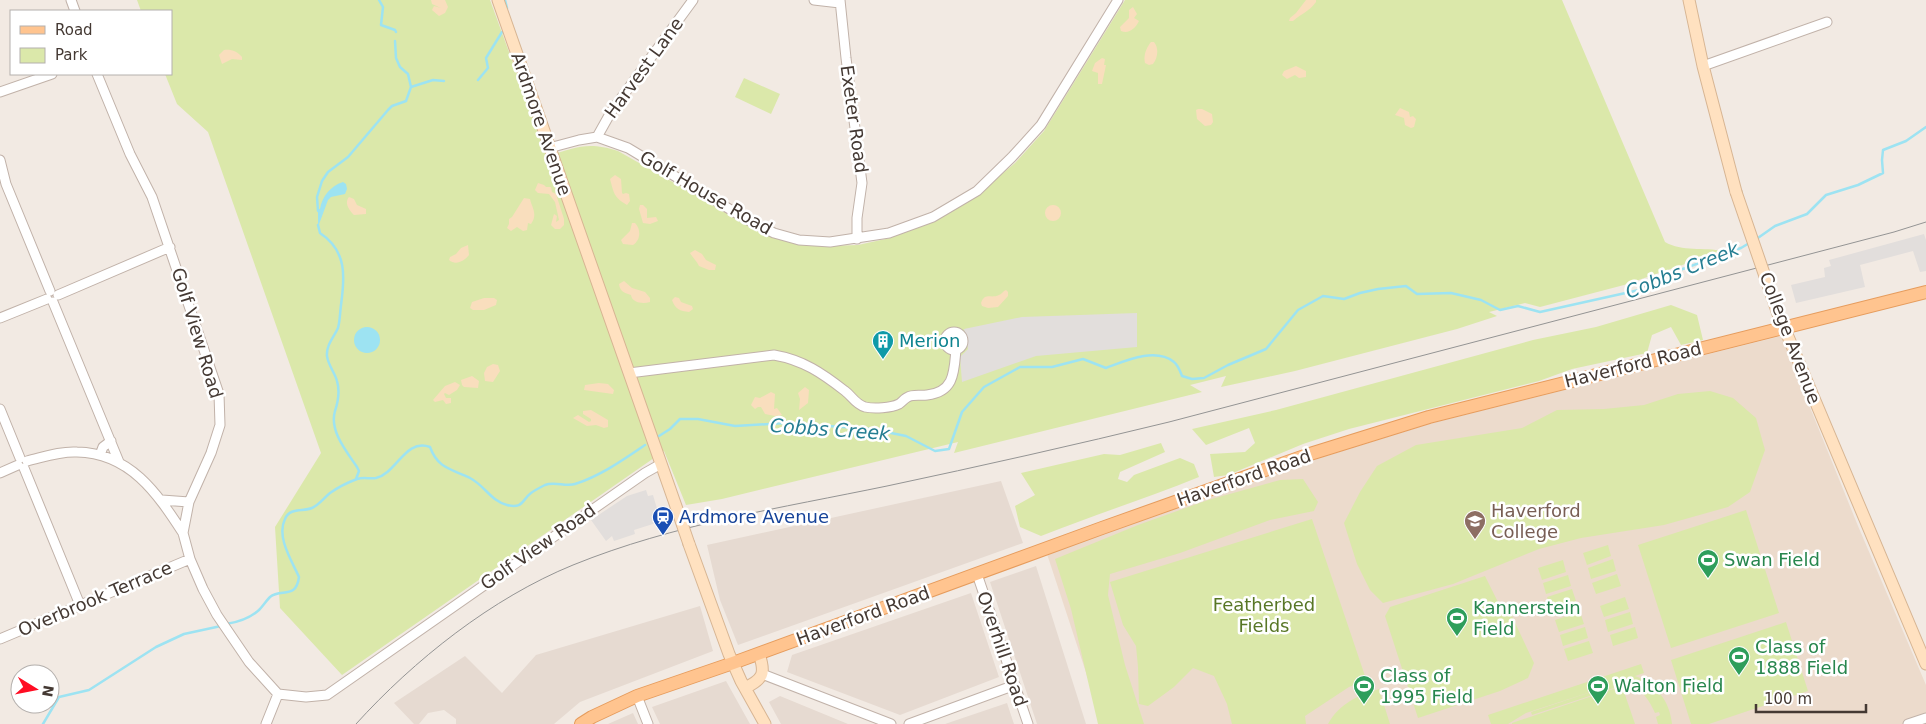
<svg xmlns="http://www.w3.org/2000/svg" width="1926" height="724" font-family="'DejaVu Sans',sans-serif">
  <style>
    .residential { fill: #e6dad1 }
    .education { fill: #ecdbcc }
    .green { fill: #dbe8aa }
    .sand { fill: #f9debd }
    .parking { fill: #e2dedc }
    .water { fill: #9de3f2 }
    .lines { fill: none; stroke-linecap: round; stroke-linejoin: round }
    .stream { stroke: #9de3f2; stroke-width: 2.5 }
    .street-casing { stroke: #c1b2a9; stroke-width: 11 }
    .secondary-casing { stroke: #d7b593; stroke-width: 13 }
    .primary-casing { stroke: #e69c5d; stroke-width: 14 }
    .street { stroke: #fff; stroke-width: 9 }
    .secondary { stroke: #ffe1c0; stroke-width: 11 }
    .primary { stroke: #ffc48f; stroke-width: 12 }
    .tram { stroke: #949494; stroke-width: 1 }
    .secondary-bridge-casing { stroke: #d7b593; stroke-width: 13; stroke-linecap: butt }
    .secondary-bridge { stroke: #ffe1c0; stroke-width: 11 }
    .labels { text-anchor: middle; stroke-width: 5; stroke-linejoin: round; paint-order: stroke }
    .street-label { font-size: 18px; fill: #443933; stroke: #fff }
    .culture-label { font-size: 18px; fill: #0d838f; stroke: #fff; text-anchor: start }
    .education-label { font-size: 18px; fill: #785e54; stroke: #fff; text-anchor: start }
    .transit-label { font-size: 18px; fill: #164399; stroke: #fff; text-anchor: start }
    .leisure-label { font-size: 18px; fill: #27864d; stroke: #fff; text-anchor: start }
    .park-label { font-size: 18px; fill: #587726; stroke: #fff }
    .water-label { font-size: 19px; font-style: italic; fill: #257e92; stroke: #fff }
  </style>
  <rect width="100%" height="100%" fill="#f2eae3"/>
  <path class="residential" d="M1001,481L1023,543L738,645L720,600L707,545Z
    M1036,566L1086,724H1037L990,582Z
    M971,593L999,677L900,715L787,672L792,655Z
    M700,606L713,651L580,702L554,724H456V719L444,710L428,713L419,724H414L394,703L465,656L502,693L536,655Z
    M726,681L750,724H660L652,707Z
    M780,696L848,724H781L769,702Z
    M1007,703L1014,724H945Z
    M633,713L638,724H608Z"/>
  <path class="education" d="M1781,336L1858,526L1926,685V724H1103L1047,554L1323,457L1432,423Z"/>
  <path class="green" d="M137,0H490L547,156C576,148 587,141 618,151L745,223L829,246L858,245L890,238L935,218L977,195L1015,163L1044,131L1125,0H1562L1665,242C1682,252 1704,247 1723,251L1624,285L1540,307L1525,303L1489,312L1497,316L1457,329L1295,371L1221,387L1226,376L1190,385L1202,392L954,453L958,442L722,499L686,505L664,451L342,675L280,608L275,527L321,453L208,132L177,104L165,74H171V11H141Z
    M744,78L780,94L771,114L735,97Z
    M1671,305L1697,315L1703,340L1681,345L1671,327L1652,335L1647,353L1572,369L1539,381L1349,429L1303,444L1228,475L1214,477L1210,454L1245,452L1255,443L1249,428L1206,445L1192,429L1276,410L1533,340L1596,327Z
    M1710,391L1733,398L1756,418L1765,450L1750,492L1728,507L1664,525L1581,538L1539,549L1453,584L1383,603L1370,590L1357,564L1344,523L1360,492L1377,466L1416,445L1522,428L1557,410L1604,409L1644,405L1678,394Z
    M1161,443L1165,452L1120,472L1118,479L1127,482L1134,475L1180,458L1194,464L1199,477C1147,498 1094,515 1041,536L1020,527L1015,506L1035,495L1021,473L1104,454L1120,455Z
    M1303,479L1318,502L1314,511L1270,520L1180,553L1110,574L1108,595L1125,665L1144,724H1098L1071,609L1055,559L1138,525L1208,500L1280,480Z
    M1746,510L1779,613L1671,648L1638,545Z
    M1312,519L1365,676L1362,679L1363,682L1349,687L1305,716L1306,724H1232L1227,704L1214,676L1193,668L1174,687L1148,706L1139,704L1138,667L1136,646L1123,625L1110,582Z
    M1608,545L1611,556L1587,565L1583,553Z
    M1613,559L1616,571L1591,579L1588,568Z
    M1563,560L1566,572L1542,580L1538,568Z
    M1617,574L1621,586L1596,594L1592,583Z
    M1568,575L1571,586L1546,594L1543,583Z
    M1485,576L1499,604L1510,612L1534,663L1528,678L1500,691L1418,718L1385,616L1390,607Z
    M1572,589L1576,601L1551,609L1547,597Z
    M1625,597L1629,609L1604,617L1600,606Z
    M1580,612L1584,624L1559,632L1555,620Z
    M1630,612L1633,624L1608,632L1605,620Z
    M1786,622L1808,691L1709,724H1691L1671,660Z
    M1585,627L1588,638L1563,646L1560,635Z
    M1635,627L1638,638L1613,646L1610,635Z
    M1589,641L1593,653L1568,661L1564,649Z
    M1641,664L1644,673L1635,676C1656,684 1670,701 1672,724H1658L1656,717L1660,715L1659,712L1655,713C1647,694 1635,682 1613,684L1614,688L1532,715L1531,712L1612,685L1526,713L1508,724H1491L1488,715Z
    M1622,686L1635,724H1512V723Z
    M1379,689L1390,724H1328C1339,704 1358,695 1379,689Z"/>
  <path class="sand" d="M431,0H445L448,7L445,13L439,16L432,10L434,6L441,8L432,4Z
    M1306,0H1316V2C1310,11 1301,14 1293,21H1289L1290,18L1296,13Z
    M1133,7L1137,14L1134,18L1139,21C1135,29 1129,34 1121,31L1120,27L1129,18V10Z
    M1151,42H1154C1159,48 1158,58 1153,64L1149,65L1145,63C1143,55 1147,47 1151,42Z
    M224,50C231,49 237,51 242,57V60L232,59L222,64L219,55Z
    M1102,58L1105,59L1104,65H1106L1102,84H1098V73L1092,71L1095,63Z
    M1296,66L1306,71V77L1299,78L1295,75L1287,79L1282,75L1284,71Z
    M1400,108L1409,112L1410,117L1413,116L1416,119L1414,127L1411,128L1405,125L1404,118L1395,115Z
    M1198,109H1202L1212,114L1213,122L1211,125L1205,126L1197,119L1196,110Z
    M615,175L621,179L622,193L623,194L626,193L629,194L630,201L627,205C614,197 614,194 610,179Z
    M538,183L544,185L546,187H551L552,192L556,194L564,219V225L560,229H555L551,225L554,214L557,216L556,222L559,220L555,202L549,194L538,193L535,190Z
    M349,197L354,199L357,205L366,209V214L354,215C349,210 344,203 349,197Z
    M524,198L530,199C532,208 538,214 531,224L528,223L527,230L523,231L517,227L511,231L507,228L509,224V219L512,217Z
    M640,205H643L647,209V218L656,217L658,221L650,224L643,223L639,209Z
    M1045 213a8 8 0 1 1 16 0a8 8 0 1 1-16 0Z
    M632,223H635C641,229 641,240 633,245L623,244L621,240L630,231Z
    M468,245L469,255C464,261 456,266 449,260L450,257L456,254L461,248Z
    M695,250L702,254L706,260L716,265L715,270H709L699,266C697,261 692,257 690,253Z
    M624,281L632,288L645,292L650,298V302C643,304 632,303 631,295C625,293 620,292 619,284Z
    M1006,290L1008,292V296L998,307L988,308L982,306L981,303C985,292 991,299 999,295C1002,294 1003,291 1006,290Z
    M675,297L679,298L681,302L692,306L693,309L689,312C680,311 675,309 672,300Z
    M484,298H494L497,300L496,305L484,310H473L470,308L472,302Z
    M493,364L498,365L500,371L493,382L485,381L484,373L487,367Z
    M472,376L479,381L478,388L464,387L462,385L461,380Z
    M455,382L460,385L457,390L449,395L445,393L444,394L446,398H451V403L446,404L443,400L435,402L433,400L445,386Z
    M599,383L608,384L614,390L613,394L584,390L585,385Z
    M805,387L809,390L808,403L799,410L800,399L798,393Z
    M771,392L775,394L774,409L777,408L782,415L775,416L765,414L761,407H758L755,409L751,405L755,397L760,398Z
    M591,410L608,420V427L604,428L596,425L587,426L573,418L578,415L589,422L591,421V419L583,414V411Z"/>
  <path class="parking" d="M1924,234L1926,240V271L1920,272L1913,251L1860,265L1865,287L1796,303L1791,285L1825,277L1824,268L1831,266L1829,260Z
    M1137,313V347L1036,356L962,382L960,357L968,349L964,329L1022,317Z
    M646,490L648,496L653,495L660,519L656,523L634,530L635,534L614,541L612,536L606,541L591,520L627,496Z"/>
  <path class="water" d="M343,182L346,184L347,189L345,194L331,197L328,200L318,227V209H320C322,197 330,186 343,182Z
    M354 340a13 13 0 1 1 26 0a13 13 0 1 1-26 0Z"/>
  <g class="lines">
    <path class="stream" d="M379,0L383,7L381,25L395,30L396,32
      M505,0L507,8
      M395,41L396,58L400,67L408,74L411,87
      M478,80L488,68L486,58L502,32
      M318,211L317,197L322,181L328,172L348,157L388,110L392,106L406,101L411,87L433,80L444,81
      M318,225L320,233C347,251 345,276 341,305C340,312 340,321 338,328C334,337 326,345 327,356C328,365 335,373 337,381C340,391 338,402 335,411C329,431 347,452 357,467L359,471L356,479
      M1755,240L1775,226L1807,214L1826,195L1858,185L1883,173L1882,160L1883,150L1906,141L1926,127
      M659,436L670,429L680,419H698L735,426L785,423L871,429L906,436L935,451L949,449L962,412L984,387L1020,367H1052L1083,359L1106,368C1125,361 1155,347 1174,362C1178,365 1180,371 1182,376L1192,379L1204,378L1228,365L1266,349L1298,310L1323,296L1344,299L1360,293L1378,289L1406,286L1417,294L1451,293L1481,300L1500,310L1518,306L1540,312L1639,290L1652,280L1741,248L1751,242
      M226,624C239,622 250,618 259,610C263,606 266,601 270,597C281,588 296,600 299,577C292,561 276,537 285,519C290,507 303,512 312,508C319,505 324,498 330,493C337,488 349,482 357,479C363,477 370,479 376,478C397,473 405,438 430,447C438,469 452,469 470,478C484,485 492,502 507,505C523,509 522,500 531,493C535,490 541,487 545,485C554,481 566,487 575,484C600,476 623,460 645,445
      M43,724L59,697L89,690L156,647L184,634L221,626"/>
    <g class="street-casing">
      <path id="street" d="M71,0L75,11
        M814,0L840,3
        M840,0L846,58L862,183L857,218V239
        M1703,66L1827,22
        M97,74L130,154L152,197L219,394L220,425L211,453L189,502L183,533L190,559L203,589L217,615L249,662L278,694L306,697L327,695L645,473L661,464
        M0,92L52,74
        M597,137L611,112L693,0
        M549,148L579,140L597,137L628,148L746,219L774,233L799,240L830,242L889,233L933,217L977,191L1012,157L1041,125L1118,0
        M0,160L6,184L50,291
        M58,295L170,247
        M53,302L119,462
        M0,318L47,299
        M945 341a9 9 0 1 1 18 0a9 9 0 1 1-18 0Z
        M629,373L774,355C803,360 822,373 845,391C852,396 855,404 865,407C874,409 891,408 899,404C902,402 905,398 908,397C913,394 921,396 927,395C955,392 954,371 956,349
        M0,409L20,458
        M100,455L103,447L111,441
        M27,461C44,457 60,451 77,452C130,453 157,493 183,533
        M24,468L80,605
        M0,473L18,465
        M162,500L189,502
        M977,574L1028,724
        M0,639L190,559
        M762,674L891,724
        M637,696L648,724
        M266,724L278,694
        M909,724L1015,685
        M1908,724L1926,718"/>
    </g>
    <g class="secondary-casing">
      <path id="secondary" d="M498,0L678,512
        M1689,0L1703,66L1736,192
        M1781,320L1926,664
        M689,544L729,654L741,681L765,724
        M745,688C763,679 766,674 759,654"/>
    </g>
    <g class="primary-casing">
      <path id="primary" d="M581,724L592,717L637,696L733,663L1102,528L1310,454L1429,417L1926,292"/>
    </g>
    <use href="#street" class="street"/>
    <use href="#secondary" class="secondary"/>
    <use href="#primary" class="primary"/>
    <path class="tram" d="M356,724C414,660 492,598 573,565C674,524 781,508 887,486C981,466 1075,445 1169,422L1894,232L1926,222"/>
    <g class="secondary-bridge-casing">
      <path id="secondary-bridge" d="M1736,192L1779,317
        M678,512L689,544"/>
    </g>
    <use href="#secondary-bridge" class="secondary-bridge"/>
  </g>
  <defs>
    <g id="building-pin" transform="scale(1.125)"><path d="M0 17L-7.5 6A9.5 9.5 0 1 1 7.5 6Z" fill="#0f9aa8" stroke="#fff"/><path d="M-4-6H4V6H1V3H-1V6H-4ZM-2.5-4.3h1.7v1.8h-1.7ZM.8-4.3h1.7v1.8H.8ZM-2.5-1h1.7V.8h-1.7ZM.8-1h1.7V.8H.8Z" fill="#fff"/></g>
    <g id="station-pin" transform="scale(1.125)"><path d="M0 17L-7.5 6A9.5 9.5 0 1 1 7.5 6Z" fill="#1a4fb4" stroke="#fff"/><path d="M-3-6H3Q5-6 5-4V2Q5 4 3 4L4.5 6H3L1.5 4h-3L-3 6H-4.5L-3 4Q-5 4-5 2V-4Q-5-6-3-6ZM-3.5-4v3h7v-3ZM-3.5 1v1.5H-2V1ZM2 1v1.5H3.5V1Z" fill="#fff"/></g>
    <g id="university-pin" transform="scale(1.125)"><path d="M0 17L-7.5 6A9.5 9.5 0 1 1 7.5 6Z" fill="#8d6e63" stroke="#fff"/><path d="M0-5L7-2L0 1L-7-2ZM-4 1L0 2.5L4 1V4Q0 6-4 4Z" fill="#fff"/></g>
    <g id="stadium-pin" transform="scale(1.125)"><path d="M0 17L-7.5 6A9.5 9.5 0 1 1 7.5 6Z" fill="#2e9e5b" stroke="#fff"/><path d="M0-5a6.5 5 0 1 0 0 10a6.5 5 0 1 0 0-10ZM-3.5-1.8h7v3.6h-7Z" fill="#fff"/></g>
  </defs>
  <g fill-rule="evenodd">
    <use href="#building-pin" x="883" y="341"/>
    <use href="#station-pin" x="663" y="517"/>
    <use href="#university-pin" x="1475" y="521"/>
    <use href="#stadium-pin" x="1708" y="560"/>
    <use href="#stadium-pin" x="1457" y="618"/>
    <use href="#stadium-pin" x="1739" y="657"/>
    <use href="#stadium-pin" x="1364" y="686"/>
    <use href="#stadium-pin" x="1598" y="686"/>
  </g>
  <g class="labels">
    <g class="street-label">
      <text transform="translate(644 68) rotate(-54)" y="6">Harvest Lane</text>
      <text transform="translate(854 119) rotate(82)" y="6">Exeter Road</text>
      <text transform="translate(541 124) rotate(71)" y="6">Ardmore Avenue</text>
      <text transform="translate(706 193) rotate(30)" y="6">Golf House Road</text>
      <text transform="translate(197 333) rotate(73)" y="6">Golf View Road</text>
      <text transform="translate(1790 338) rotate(69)" y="6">College Avenue</text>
      <text transform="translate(1633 365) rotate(-14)" y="6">Haverford Road</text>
      <text transform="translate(1244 478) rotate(-19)" y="6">Haverford Road</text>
      <text transform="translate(538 547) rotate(-35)" y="6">Golf View Road</text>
      <text transform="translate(95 599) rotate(-23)" y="6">Overbrook Terrace</text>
      <text transform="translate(863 616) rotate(-20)" y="6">Haverford Road</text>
      <text transform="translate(1002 649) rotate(71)" y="6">Overhill Road</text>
    </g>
    <g class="culture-label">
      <text x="899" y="347">Merion</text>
    </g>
    <g class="education-label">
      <text x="1491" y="517">Haverford<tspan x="1491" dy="21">College</tspan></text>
    </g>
    <g class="transit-label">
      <text x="679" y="523">Ardmore Avenue</text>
    </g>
    <g class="leisure-label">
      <text x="1724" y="566">Swan Field</text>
      <text x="1473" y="614">Kannerstein<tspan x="1473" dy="21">Field</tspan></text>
      <text x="1755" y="653">Class of<tspan x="1755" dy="21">1888 Field</tspan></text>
      <text x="1380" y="682">Class of<tspan x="1380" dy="21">1995 Field</tspan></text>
      <text x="1614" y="692">Walton Field</text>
    </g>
    <g class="park-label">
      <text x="1264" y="611">Featherbed<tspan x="1264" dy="21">Fields</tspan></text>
    </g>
    <g class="water-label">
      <text transform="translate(1682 270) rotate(-22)" y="7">Cobbs Creek</text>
      <text transform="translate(830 429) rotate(4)" y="7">Cobbs Creek</text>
    </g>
  </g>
  <rect x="10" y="10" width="162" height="65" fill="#ffffff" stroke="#b4b0ad"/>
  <rect x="20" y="26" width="25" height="8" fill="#ffc48f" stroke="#b4b0ad"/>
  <text x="55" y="35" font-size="15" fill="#443933">Road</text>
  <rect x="20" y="48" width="25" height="15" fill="#dbe8aa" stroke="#b4b0ad"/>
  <text x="55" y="60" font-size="15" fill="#443933">Park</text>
  <g transform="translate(35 689) rotate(100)"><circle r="24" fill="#ffffff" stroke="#b4b0ad"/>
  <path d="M0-4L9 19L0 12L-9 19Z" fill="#ff0d23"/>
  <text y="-8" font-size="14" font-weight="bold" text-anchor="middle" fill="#443933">N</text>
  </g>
  <path d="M1756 704v8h110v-8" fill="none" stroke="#443933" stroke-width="2.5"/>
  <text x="1764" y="704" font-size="15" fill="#443933" stroke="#ffffff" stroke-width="4" paint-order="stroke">100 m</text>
</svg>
